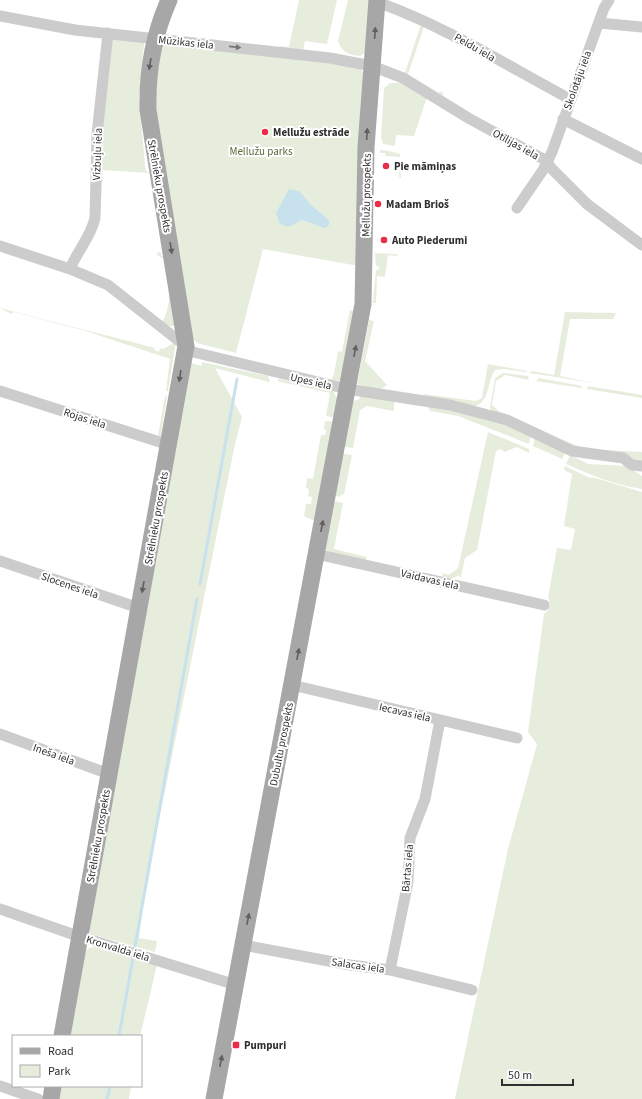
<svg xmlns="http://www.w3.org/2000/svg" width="642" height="1099" font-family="'Source Sans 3',sans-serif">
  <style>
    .green { fill: #e6eddc }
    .water { fill: #c7e1ed }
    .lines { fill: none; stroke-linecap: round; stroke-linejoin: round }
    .stream { stroke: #c7e1ed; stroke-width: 3 }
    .minor { stroke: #ccc; stroke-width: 11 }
    .primary { stroke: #a7a7a7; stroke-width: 17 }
    .oneway { fill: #5f5f5f }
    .oneway2 { fill: #767676 }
    .poi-dot { fill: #ec2b48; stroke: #fff; stroke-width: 1.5 }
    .labels { text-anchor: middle; stroke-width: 4; stroke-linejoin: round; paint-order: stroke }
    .street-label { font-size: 11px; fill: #2f2f2f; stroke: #fff }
    .poi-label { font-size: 11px; font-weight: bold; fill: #2f2f2f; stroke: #fff; text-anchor: start }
    .park-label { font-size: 11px; fill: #566c3a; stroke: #fff }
  </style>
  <rect width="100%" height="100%" fill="#fff"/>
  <path class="green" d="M299,0H337L327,44L305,41L303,51L282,50L278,46L289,47Z
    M348,0H370L366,52L360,56C348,55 342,52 338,41Z
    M423,25L454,40L453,42L424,27L408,74L439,93L440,91L444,94L442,95L405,73L420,27Z
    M114,39L144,42V44L139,98L145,165L146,171L150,173L103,170L100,216V161L109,44Z
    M167,44L329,61L361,69L366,77L359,266L263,249L236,353L197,343L190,337L153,111L161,46Z
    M390,83H403L427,97L414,136L396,135L395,146L383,144L381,138L384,88Z
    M380,150L389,151L400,154L401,178L399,177L400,157L385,156V153H380Z
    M158,252L161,253V256H168L176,326H166L159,319L163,321C173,301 169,282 166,260L157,255Z
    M375,253L397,254V256L388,255L385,277L377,276L376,303H373L376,270H378L379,266H376Z
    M0,308L155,348L154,350L159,352L160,348L163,349L176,342L168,391H166L170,359L86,331L14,312L11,314Z
    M350,310L355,311L341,381L331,380L334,374L338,351L342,352Z
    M565,312L616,313L613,319H570L560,376L594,383L530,373L532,371L554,375Z
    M369,320L374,321L365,361L387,385L379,391L357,384Z
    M202,362L268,376L270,381L269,382L215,368L242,417L235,444L146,885L139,938L157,941L155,952L91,934L89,928L190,363L202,366Z
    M488,364L527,371V372L504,369L495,370C487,382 490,404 472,407L425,396L424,394L476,401L482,398Z
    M503,373L528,376L529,380L505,375L496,381L492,405L499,411L584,449L642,452V462L575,449L491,410L490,407L495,378Z
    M539,378L582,386L581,388L536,381Z
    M279,379L333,391L336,397L339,398L336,418L326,416L330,393L277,381Z
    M588,386L642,395V398L587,389Z
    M360,395L394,401V411L367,406L360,410L353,448L341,446L352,401L359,400Z
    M165,396H167L161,436H158Z
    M428,405L508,423L507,426L531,434L529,444L458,416L430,411Z
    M325,421L335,422L317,522L304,516L306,504H311L312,497L308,496L309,489L306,488L307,478L313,479L321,435H325L326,430H324Z
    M488,432L529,449V453L517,447L504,452L501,449L496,451L477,550L465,558L461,577L457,576L452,579L442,577L443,573L449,575L458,568Z
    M535,438L565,453L562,459L533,446Z
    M339,453L352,455L344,494L338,497L332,493Z
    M570,455L588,464L627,466L642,476V489C616,485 590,475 566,464Z
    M565,466L590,478L592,477L642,492V1099H455L508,849L537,744L528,732L544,614C550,610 551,604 548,597L557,548L571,550L575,529L564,526L572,474L564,470Z
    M335,501L343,503L334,549L367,557L366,561L336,555L324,549L330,504Z
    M98,946L157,965L140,1036H68L82,954L89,948Z
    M59,1086H131L129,1099H56Z"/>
  <path class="water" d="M289,189L299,191L312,206L329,220V225L325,228L302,220C291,224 293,230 280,224L276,213Z"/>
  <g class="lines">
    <path class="stream" d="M200,584L237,379
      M135,946L197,599
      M119,1036L133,958
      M107,1099L110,1086"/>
    <path class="minor" d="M377,2C445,26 506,65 570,99
      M0,16L75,30L330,58L372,66L403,78L470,119L547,161L550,167L587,204L642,245
      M599,23L642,27
      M563,119L642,159
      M517,208L543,170L552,152L604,8L609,0
      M0,246L70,269L108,285L193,352L347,389L450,405L507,420L572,451L623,458L632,465L642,466
      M70,269C77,251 91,237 95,218L97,134L108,33
      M0,391L169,445
      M316,554L544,605
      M0,561L139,608
      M292,685L517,738
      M0,734L109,774
      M0,909L72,934L236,985
      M243,945L350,965L390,970L472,990
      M390,970L408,882L410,838L425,799L440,720
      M0,1086L38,1099"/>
    <path class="primary" d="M62,1036L186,346L148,110C147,72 153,36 169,0
      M51,1099L53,1086
      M214,1099L363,304L366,147L377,0"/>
  </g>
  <defs><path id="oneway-solid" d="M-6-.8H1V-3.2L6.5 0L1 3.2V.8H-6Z"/></defs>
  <g class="oneway">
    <use href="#oneway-solid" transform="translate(375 33) rotate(-86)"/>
    <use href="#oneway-solid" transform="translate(150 64) rotate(100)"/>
    <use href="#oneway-solid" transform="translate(367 134) rotate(-86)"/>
    <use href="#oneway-solid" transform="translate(171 248) rotate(81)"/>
    <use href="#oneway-solid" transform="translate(355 351) rotate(-79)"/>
    <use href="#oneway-solid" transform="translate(180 376) rotate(99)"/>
    <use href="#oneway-solid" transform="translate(322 526) rotate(-79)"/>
    <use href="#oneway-solid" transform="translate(143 587) rotate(100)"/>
    <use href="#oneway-solid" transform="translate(298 654) rotate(-79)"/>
    <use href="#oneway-solid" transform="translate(248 919) rotate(-79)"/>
    <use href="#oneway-solid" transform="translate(221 1061) rotate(-79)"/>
  </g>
  <use class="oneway2" href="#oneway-solid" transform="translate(235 47) rotate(6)"/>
  <g class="poi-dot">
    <circle cx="265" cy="132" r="4"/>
    <circle cx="386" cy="166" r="4"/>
    <circle cx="378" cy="204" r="4"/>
    <circle cx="384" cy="240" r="4"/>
    <rect x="232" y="1041" width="8" height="8" rx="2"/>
  </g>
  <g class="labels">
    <g class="street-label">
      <text transform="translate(186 42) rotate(6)" y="4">Mūzikas iela</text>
      <text transform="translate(475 47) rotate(30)" y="4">Peldu iela</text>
      <text transform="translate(577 80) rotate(-70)" y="4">Skolotāju iela</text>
      <text transform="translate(516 144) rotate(29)" y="4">Otīlijas iela</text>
      <text transform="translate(97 154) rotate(-88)" y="4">Vizbuļu iela</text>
      <text transform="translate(160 186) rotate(80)" y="4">Strēlnieku prospekts</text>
      <text transform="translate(366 195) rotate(-89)" y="4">Mellužu prospekts</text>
      <text transform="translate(311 381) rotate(13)" y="4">Upes iela</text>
      <text transform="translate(85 418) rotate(18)" y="4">Rojas iela</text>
      <text transform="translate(156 518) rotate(-80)" y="4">Strēlnieku prospekts</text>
      <text transform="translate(430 579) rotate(13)" y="4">Vaidavas iela</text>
      <text transform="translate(70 585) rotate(19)" y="4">Slocenes iela</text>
      <text transform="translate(405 712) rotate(13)" y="4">Iecavas iela</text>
      <text transform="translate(281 744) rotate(-79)" y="4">Dubultu prospekts</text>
      <text transform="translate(54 754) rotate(20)" y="4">Ineša iela</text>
      <text transform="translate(98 836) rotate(-80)" y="4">Strēlnieku prospekts</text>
      <text transform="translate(407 868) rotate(-85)" y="4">Bārtas iela</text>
      <text transform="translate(118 948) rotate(17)" y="4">Kronvalda iela</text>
      <text transform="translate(358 965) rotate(8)" y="4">Salacas iela</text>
    </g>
    <g class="poi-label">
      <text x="273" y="136">Mellužu estrāde</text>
      <text x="394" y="170">Pie māmiņas</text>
      <text x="386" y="208">Madam Brioš</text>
      <text x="392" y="244">Auto Piederumi</text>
      <text x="244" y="1049">Pumpuri</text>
    </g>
    <g class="park-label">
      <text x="261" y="155">Mellužu parks</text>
    </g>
  </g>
  <rect x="12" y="1035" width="130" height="52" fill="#ffffff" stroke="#acacac"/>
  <rect x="20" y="1048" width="20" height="6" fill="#a7a7a7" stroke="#acacac"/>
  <text x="48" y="1055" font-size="12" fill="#2f2f2f">Road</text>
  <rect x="20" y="1065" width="20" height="12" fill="#e6eddc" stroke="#acacac"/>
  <text x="48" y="1075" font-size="12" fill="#2f2f2f">Park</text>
  <path d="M502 1079v6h71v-6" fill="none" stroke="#2f2f2f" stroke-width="2"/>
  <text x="508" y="1079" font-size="12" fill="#2f2f2f" stroke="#ffffff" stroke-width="3" paint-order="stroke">50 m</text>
</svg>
